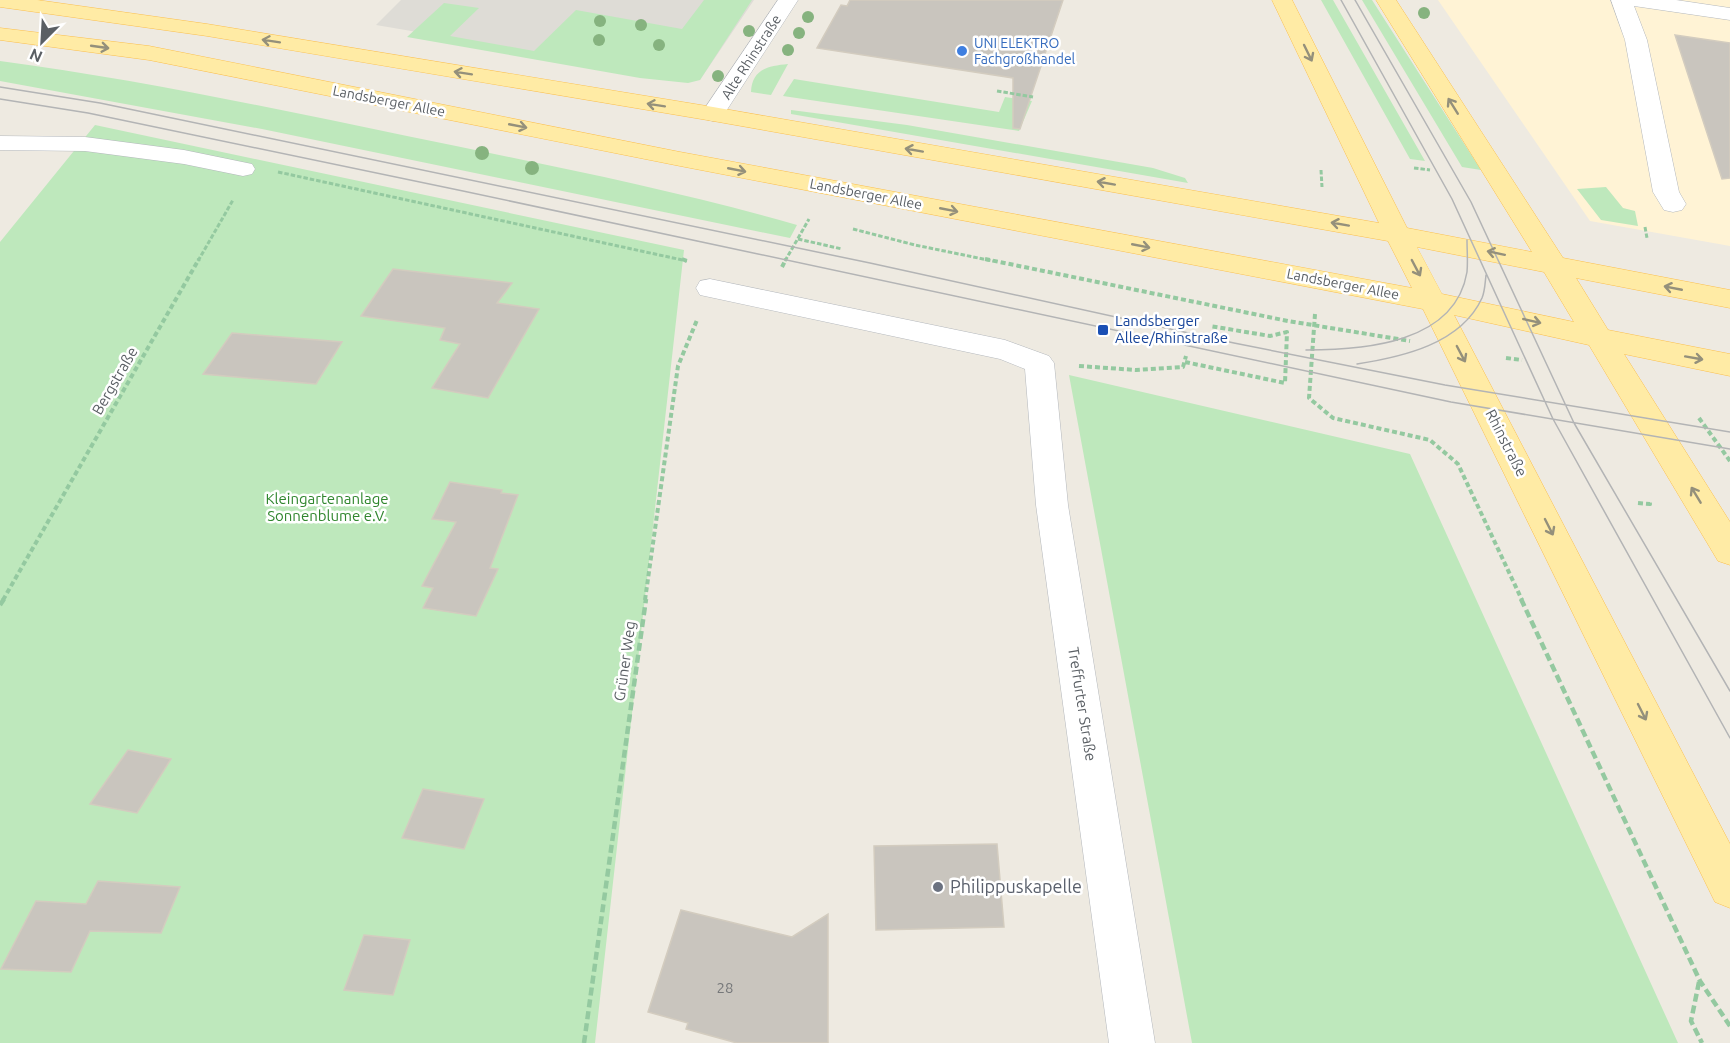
<svg xmlns="http://www.w3.org/2000/svg" width="1730" height="1043" font-family="Ubuntu,sans-serif">
  <style>
    .commercial { fill: #fff3d5 }
    .industrial { fill: #dedcd6 }
    .green { fill: #bee8bc }
    .building { fill: #c9c5be; stroke: #d3ccbf; stroke-width: 1.5 }
    .lines { fill: none; stroke-linecap: round; stroke-linejoin: round }
    .minor-casing { stroke: #b4b8bd; stroke-width: 1 }
    .major-casing { stroke: #fbbf4e; stroke-width: 1 }
    .path-far2 { stroke: #94c9a0; stroke-width: 3; stroke-dasharray: 4.5 2; stroke-linecap: butt }
    .path-far1 { stroke: #94c9a0; stroke-width: 4; stroke-dasharray: 5 3; stroke-linecap: butt }
    .path { stroke: #94c9a0; stroke-width: 4.5; stroke-dasharray: 8 4; stroke-linecap: butt }
    .minor { fill: #fff; fill-rule: evenodd }
    .major { fill: #ffeba5; fill-rule: evenodd }
    .tram { stroke: #b3b4b5; stroke-width: 1.5 }
    .tree { fill: #86b37f }
    .oneway { stroke: #94907b }
    .shop-dot { fill: #3f7fe0; stroke: #fff; stroke-width: 2 }
    .transit-dot { fill: #1a4fb4; stroke: #fff; stroke-width: 2 }
    .worship-dot { fill: #6b7280; stroke: #fff; stroke-width: 2 }
    .labels { text-anchor: middle; stroke-width: 5; stroke-linejoin: round; paint-order: stroke }
    .far-shop-label { font-size: 14px; fill: #366cbe; stroke: #fff; text-anchor: start }
    .far-street-label { font-size: 14px; fill: #5a5f64; stroke: #fff }
    .transit-label { font-size: 15px; fill: #164399; stroke: #fff; text-anchor: start }
    .street-label { font-size: 15px; fill: #5a5f64; stroke: #fff }
    .park-label { font-size: 15px; fill: #30862e; stroke: #fff }
    .near-number-label { font-size: 15px; fill: #76787a }
    .near-worship-label { font-size: 18px; fill: #5b616d; stroke: #fff; text-anchor: start }
  </style>
  <rect width="100%" height="100%" fill="#eeeae1"/>
  <path class="commercial" d="M1438,0H1730V246L1590,221Z"/>
  <path class="industrial" d="M401,0H754L700,80L376,25Z"/>
  <path class="green" d="M704,0H752L700,80L688,83L640,78L407,37L444,3L479,8L450,36L534,51L576,10L682,29Z
    M1321,0H1333L1425,161L1410,159Z
    M1362,0H1372L1481,170L1462,167Z
    M0,61C136,79 272,108 407,136C537,163 668,188 797,225L790,238L262,129L0,81Z
    M788,64L771,95L751,92C752,69 768,66 788,64Z
    M794,79L999,112L1005,97L1032,101L1019,131L783,96Z
    M791,110L907,125L1153,168L1185,178L1188,183L791,114Z
    M95,125L684,250L595,1043H0V242Z
    M1606,187L1623,208L1635,211L1638,226L1601,220L1577,189Z
    M1069,375L1410,454L1678,1043H1192Z"/>
  <path class="building" d="M850,0H1063L1020,129L1013,128V78L817,48L841,5L847,6Z
    M1675,35L1730,43V178L1722,179Z
    M393,269L512,283L497,303L539,309L488,398L432,388L460,344L440,340L445,328L361,316Z
    M232,333L342,342L316,384L203,374Z
    M450,482L502,490L501,493L518,495L490,568L498,569L476,616L423,608L433,588L422,586L456,522L432,519Z
    M128,750L171,759L137,813L90,804Z
    M423,789L484,799L464,849L402,838Z
    M997,844L1004,927L876,930L874,846Z
    M98,881L180,887L161,933L90,931L71,972L1,969L36,901L86,904Z
    M681,910L792,937L828,914V1043H737L686,1029L688,1023L648,1012Z
    M364,935L410,940L393,995L344,990Z"/>
  <g class="lines">
    <g class="minor-casing">
      <path id="minor" d="M778,0H798L721,119L713,121L705,119L701,114Z
        M1611,0H1676L1730,8V20L1634,6L1647,40L1679,192L1686,204L1682,210L1673,212L1664,210L1653,192L1625,40Z
        M0,136L85,137L184,150L252,164L255,169L252,174L243,176L184,164L85,151L0,150Z
        M710,279L1005,340L1049,356L1054,363L1068,505L1155,1043H1109L1036,505L1025,369L1000,359L700,295L696,288L700,281Z"/>
    </g>
    <g class="major-casing">
      <path id="major" d="M0,0H37L207,24L713,107L1379,223L1272,0H1292L1407,228L1532,252L1376,0H1396L1563,258L1730,290V308L1576,278L1608,330L1730,354V376L1624,354L1730,522V565L1718,561L1589,345L1454,315L1730,844V908L1715,902L1423,309L680,166L149,60L0,40V28L149,46L680,152L1412,288L1388,241L713,121L207,36L0,7ZM1417,247L1544,272L1574,322L1442,294Z"/>
    </g>
    <path class="path-far2" d="M997,91L1033,97
      M1414,168L1430,170
      M1321,170L1322,187
      M278,172L687,261
      M1645,227L1647,238
      M853,229L915,245L993,261
      M798,239L842,249
      M198,261L233,200
      M785,261L809,219"/>
    <path class="path-far1" d="M682,259L687,261
      M985,259L1288,321L1410,341
      M782,267L786,259
      M1315,314L1309,398L1333,418L1430,440L1458,464L1522,600
      M1506,358L1522,360
      M1185,362L1285,383L1287,332L1270,336L1210,326
      M1079,366L1136,370L1183,367L1186,356
      M1699,418L1730,461
      M1638,503L1650,504L1649,502
      M3,600L199,259
      M645,600L678,366L697,320"/>
    <path class="path" d="M1521,599L1700,981L1730,1026
      M0,605L4,599
      M1699,982L1691,1021L1702,1043
      M584,1043L646,599"/>
    <use href="#minor" class="minor"/>
    <use href="#major" class="major"/>
    <path class="tram" d="M1341,0L1452,199L1553,419L1730,738
      M1355,0L1471,202L1574,423L1730,691
      M0,87L100,103L870,263L1234,343L1445,385L1730,432
      M0,99L88,113L463,191L1451,402L1730,449
      M1306,350C1363,350 1455,344 1467,272C1468,262 1467,250 1467,240
      M1357,364C1402,357 1461,344 1482,298C1485,291 1485,283 1486,275"/>
  </g>
  <g class="tree">
    <circle cx="1424" cy="13" r="6"/>
    <circle cx="808" cy="17" r="6"/>
    <circle cx="600" cy="21" r="6"/>
    <circle cx="641" cy="25" r="6"/>
    <circle cx="749" cy="31" r="6"/>
    <circle cx="799" cy="33" r="6"/>
    <circle cx="599" cy="40" r="6"/>
    <circle cx="659" cy="45" r="6"/>
    <circle cx="788" cy="50" r="6"/>
    <circle cx="718" cy="76" r="6"/>
    <circle cx="482" cy="153" r="7"/>
    <circle cx="532" cy="168" r="7"/>
  </g>
  <defs><path id="oneway-shaft" d="M-6 0H5M1.5-3L5.5 0L1.5 3" fill="none" stroke-width="1.6" stroke-linecap="round" stroke-linejoin="round" transform="scale(1.5)"/></defs>
  <g class="oneway">
    <use href="#oneway-shaft" transform="translate(271 41) rotate(-171)"/>
    <use href="#oneway-shaft" transform="translate(100 47) rotate(8)"/>
    <use href="#oneway-shaft" transform="translate(1308 53) rotate(64)"/>
    <use href="#oneway-shaft" transform="translate(463 73) rotate(-171)"/>
    <use href="#oneway-shaft" transform="translate(656 105) rotate(-171)"/>
    <use href="#oneway-shaft" transform="translate(1453 106) rotate(-122)"/>
    <use href="#oneway-shaft" transform="translate(518 126) rotate(11)"/>
    <use href="#oneway-shaft" transform="translate(914 150) rotate(-170)"/>
    <use href="#oneway-shaft" transform="translate(737 170) rotate(11)"/>
    <use href="#oneway-shaft" transform="translate(1106 183) rotate(-170)"/>
    <use href="#oneway-shaft" transform="translate(949 210) rotate(11)"/>
    <use href="#oneway-shaft" transform="translate(1340 224) rotate(-170)"/>
    <use href="#oneway-shaft" transform="translate(1141 246) rotate(11)"/>
    <use href="#oneway-shaft" transform="translate(1496 253) rotate(-168)"/>
    <use href="#oneway-shaft" transform="translate(1416 268) rotate(62)"/>
    <use href="#oneway-shaft" transform="translate(1673 288) rotate(-169)"/>
    <use href="#oneway-shaft" transform="translate(1532 321) rotate(13)"/>
    <use href="#oneway-shaft" transform="translate(1461 354) rotate(62)"/>
    <use href="#oneway-shaft" transform="translate(1694 358) rotate(10)"/>
    <use href="#oneway-shaft" transform="translate(1696 495) rotate(-121)"/>
    <use href="#oneway-shaft" transform="translate(1549 527) rotate(63)"/>
    <use href="#oneway-shaft" transform="translate(1642 712) rotate(63)"/>
  </g>
  <circle class="shop-dot" cx="962" cy="51" r="6"/>
  <rect class="transit-dot" x="1097" y="324" width="12" height="12" rx="3"/>
  <circle class="worship-dot" cx="938" cy="887" r="6"/>
  <g class="labels">
    <g class="far-shop-label">
      <text x="974" y="48">UNI ELEKTRO<tspan x="974" dy="16">Fachgroßhandel</tspan></text>
    </g>
    <g class="far-street-label">
      <text transform="translate(751 57) rotate(-57)" y="5">Alte Rhinstraße</text>
      <text transform="translate(389 101) rotate(11)" y="5">Landsberger Allee</text>
      <text transform="translate(866 194) rotate(11)" y="5">Landsberger Allee</text>
      <text transform="translate(1343 284) rotate(11)" y="5">Landsberger Allee</text>
    </g>
    <g class="transit-label">
      <text x="1115" y="326">Landsberger<tspan x="1115" dy="17">Allee/Rhinstraße</tspan></text>
    </g>
    <g class="street-label">
      <text transform="translate(115 381) rotate(-60)" y="5">Bergstraße</text>
      <text transform="translate(1506 443) rotate(63)" y="5">Rhinstraße</text>
      <text transform="translate(625 661) rotate(-82)" y="5">Grüner Weg</text>
      <text transform="translate(1082 704) rotate(81)" y="5">Treffurter Straße</text>
    </g>
    <g class="park-label">
      <text x="327" y="504">Kleingartenanlage<tspan x="327" dy="17">Sonnenblume e.V.</tspan></text>
    </g>
    <g class="near-number-label">
      <text x="725" y="993">28</text>
    </g>
    <g class="near-worship-label">
      <text x="950" y="893">Philippuskapelle</text>
    </g>
  </g>
  <g transform="translate(42 42) rotate(204)" stroke="#ffffff" stroke-width="4.5" paint-order="stroke">
  <path d="M0-4.5L10 22L0 15L-10 22Z" fill="#5a5f64"/>
  <text y="-9" font-size="16" font-weight="bold" text-anchor="middle" fill="#5a5f64">N</text>
  </g>
</svg>
